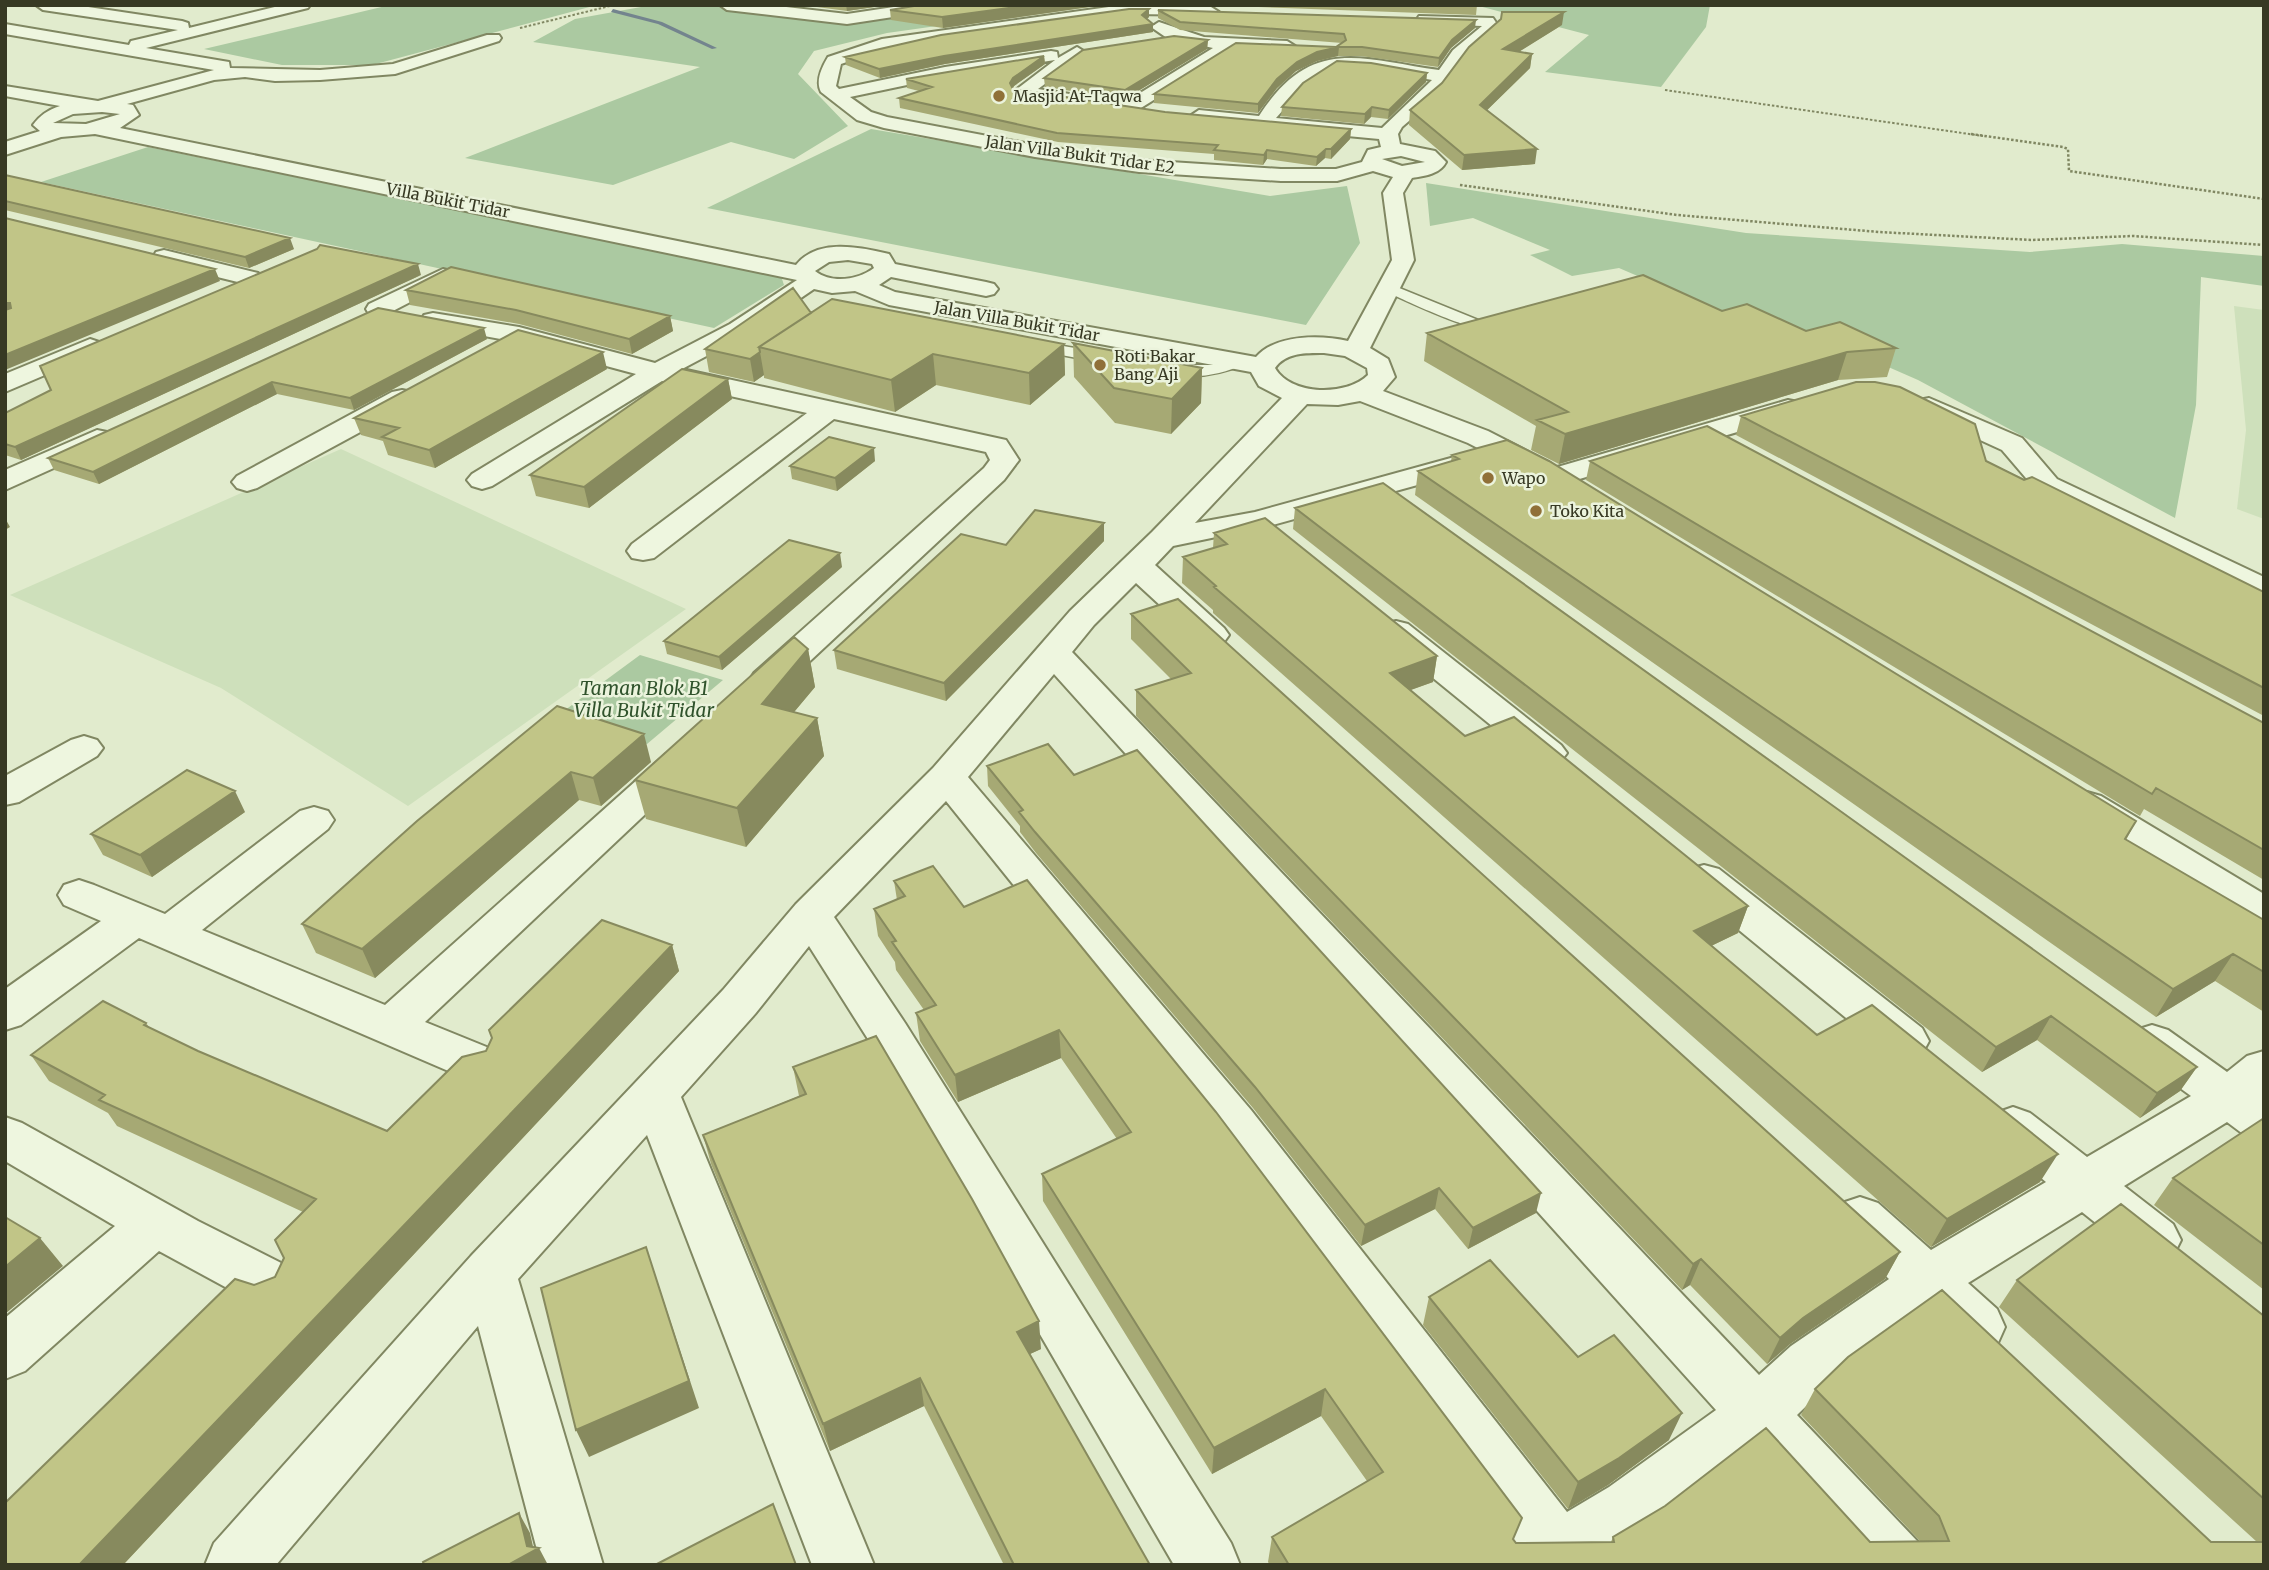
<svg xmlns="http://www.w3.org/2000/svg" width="2269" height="1570" font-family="Merriweather,serif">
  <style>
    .farmland { fill: #cee0bb }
    .green { fill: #abc9a1 }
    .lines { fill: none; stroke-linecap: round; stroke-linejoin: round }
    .stream { fill: #73848e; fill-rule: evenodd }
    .lane-casing { stroke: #808762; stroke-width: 3 }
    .street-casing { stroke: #808762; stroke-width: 4 }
    .path-far1 { stroke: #808762; stroke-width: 2; stroke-dasharray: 2.5 2; stroke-linecap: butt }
    .path { stroke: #808762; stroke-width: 2.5; stroke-dasharray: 2.5 2; stroke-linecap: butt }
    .lane { fill: #eef6df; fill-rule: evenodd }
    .street { fill: #eef6df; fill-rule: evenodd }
    .wall { fill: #a6a974 }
    .shaded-wall { fill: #878a5e }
    .building { fill: #c1c587; stroke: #878a5e; stroke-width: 2 }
    .poi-dot { fill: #907038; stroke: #ebf3dc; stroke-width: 2.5 }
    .labels { text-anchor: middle; stroke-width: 5; stroke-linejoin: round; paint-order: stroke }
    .far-poi-label { font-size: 16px; fill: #373923; stroke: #ebf3dc; text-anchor: start }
    .far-street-label { font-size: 16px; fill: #373923; stroke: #ebf3dc }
    .park-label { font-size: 19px; font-style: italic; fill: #30532c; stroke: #ebf3dc }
  </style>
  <rect width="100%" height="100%" fill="#e1ebcd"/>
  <path class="farmland" d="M2234,306L2264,310V519L2237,509L2246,430Z
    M341,449L686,609L408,806L221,688L10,595Z"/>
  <path class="green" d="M390,5H597L372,65H282L204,49Z
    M652,5H702L850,21L959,5L958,23L887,33L814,51L798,74L848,126L794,159L731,142L613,185L465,158L700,67L533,42L575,19Z
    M1475,5H1710L1706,27L1661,87L1545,72L1589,35Z
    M871,129L1270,196L1347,186L1360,243L1306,325L707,208Z
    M148,147L781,276L784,285L714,328L41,182Z
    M1426,183L1746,233L2030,252L2122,244L2264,256V286L2201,277L2196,405L2175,518L1918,380L1838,345L1777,336L1619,268L1572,276L1530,255L1550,250L1473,218L1430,226Z
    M640,655L723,680L647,744L557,716Z"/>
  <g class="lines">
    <path class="stream" d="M589,5H596L593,7Z
      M613,9L662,22L717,48L712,49L658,24L611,12Z"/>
    <g class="lane-casing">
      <path id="lane" d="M1387,283L1483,322L1499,323L1506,327C1489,343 1404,299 1382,290V284Z
        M1034,341L1104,353L1112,358L1104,363L1029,349L1026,346L1029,343Z
        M1240,356L1245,358L1248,361L1245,364C1220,375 1194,380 1167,373L1164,370L1172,365H1214Z"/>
    </g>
    <g class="street-casing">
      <path id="street" d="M36,5H75L182,21L188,23L189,28L283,5H310L308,8L146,48L223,61L229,62L230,68L320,70L393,64L487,35H499L501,38L499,41L395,74L320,80L275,81L245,77L214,80L127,104L133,105L139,115L120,128L796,265C817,238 860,247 889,254L895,264L986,282L994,284L998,289L994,294L986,296L891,277L879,285L895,292L1256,357C1276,334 1321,335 1348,341L1392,260L1383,193L1393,177L1373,171L1337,181H1281L1139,172L1035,157L884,128L857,120L821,92C815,81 822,67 828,57L882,39L1123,5L1211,7L1219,12L1216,15L1129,14L885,49L841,64L836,86L839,89L945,67L1051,51L1057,52L1058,58L1077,47L1085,52L1083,56L1038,89L1076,95L1079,99C1071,108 1021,101 1013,92L1055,60L945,77L850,97L871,112L887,117L1035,145L1139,160L1281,169H1336L1362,162L1368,150L1381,147L1379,139L1199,122L1190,116L1199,110L1259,116C1311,35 1360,59 1439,70L1453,50L1482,26L1425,24L1419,22L1417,19L1419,16L1493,18L1499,27L1497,30L1465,58L1439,95L1402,127L1398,134L1400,144L1435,151L1446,162C1440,174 1425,176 1412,178L1403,193L1414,260L1370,348L1388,359L1395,377L1383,391L1488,431L1550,463L1554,468L1788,400L1798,402L1802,408L1798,414L1556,486L1546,483L1542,477L1530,475L1468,443L1360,401L1338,405L1307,404L1195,523L1255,512L1469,453L1479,456L1483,462L1479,468L1269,526L1173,546L1155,565L1224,628L1229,635L1224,642L1212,645L1200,642L1136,583L1094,625L1072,652L1759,1375L1791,1346L1889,1279L1842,1235L1834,1219L1842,1203L1860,1197L1878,1203L1931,1250L2046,1182L1996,1141L1989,1127L1996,1113L2013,1107L2030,1113L2087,1157L2191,1096L2136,1056L2129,1043L2136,1030L2152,1025L2168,1030L2227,1072L2247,1056L2264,1051V1143L2247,1137L2227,1122L2124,1186L2173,1224L2181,1240L2173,1256L2155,1263L2137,1256L2082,1212L1968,1283L1997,1309L2005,1327L1997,1345L1978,1352L1959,1345L1926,1314L1831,1382L1797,1415L1919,1543L1928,1565H1855L1753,1451L1651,1529L1599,1561L1601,1565H1507L1516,1543L1217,1138L946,801L834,917L905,1023L1231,1543L1240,1565H1174L873,1047L809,946L755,1014L681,1097L874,1565H812L647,1135L518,1279L603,1565H541L478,1326L276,1565H205L214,1543L471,1256L723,990L796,904L933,768L1070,611L1152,532L1282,398L1259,386L1251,372L889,305L855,291L832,293L814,289L748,334L682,369L1006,440L1019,460L1004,480L780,689L767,692L754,689L749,681L754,673L984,468L990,460L986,452L834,419L654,558L643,560L632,558L627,551L632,544L807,413L662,381L492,486L482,489L472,486L467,480L472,474L636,374L517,342L424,325L421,320L424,315L433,313L519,327L655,363L730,324L797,280L95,134L61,137L5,155V142L40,131L33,125C40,115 48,110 60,106L5,96V86L98,101L214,70L5,34V24L129,45L131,41L178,30L43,10ZM1336,67L1371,69L1432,80L1382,128L1276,118L1301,90ZM102,112L120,114L86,124L53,123L73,114ZM1401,156L1425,162L1402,166L1382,159ZM848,260L872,264L874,268C858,280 832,284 815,271L829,262ZM1324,353L1345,356L1367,368L1368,375C1347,396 1291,396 1275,368C1286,352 1307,353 1324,353ZM1054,674L1716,1410L1609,1487L1567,1512L1251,1110L968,777Z
        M720,5H769L847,14L907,5H946L939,10L847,24L727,10Z
        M1159,22L1204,37L1287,41L1295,46L1287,51L1234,50L1136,111H1124L1121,107L1124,103L1213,48L1167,38L1151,27Z
        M164,250L258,273L262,278L258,283L250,285L156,262L153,257L156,252Z
        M443,269L451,271L455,276L451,281L387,314L378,316L369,314L366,309L369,304Z
        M90,339L99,342L103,347L99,352L5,392V374Z
        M402,390L412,392L415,398L412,404L257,488L247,491L237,488L232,482L237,476L392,392Z
        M1929,398L2022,438L2057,479L2264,577V600L2252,597L2037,491L2002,450L1919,412L1915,406L1919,400Z
        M97,430L107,432L111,438L107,444L5,490V470Z
        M1396,621L1408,624L1561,745L1567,753L1561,761L1548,765L1535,761L1384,638L1379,631L1384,624Z
        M84,736L97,740L103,748L97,756L19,802L5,805V776L71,740Z
        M679,750L692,754L698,762L692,770L425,1022L494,1050L500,1063L494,1076L477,1081L460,1076L139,938L21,1025L5,1030V989L101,921L64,905L58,895L64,885L79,880L94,885L165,914L300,811L314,807L328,811L334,820L328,829L202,930L385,1005L666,754Z
        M2087,792L2101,796L2264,894V929L2249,925L2073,814L2067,805L2073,796Z
        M1704,865L1719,869L1922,1028L1929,1041L1922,1054L1906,1059L1890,1054L1689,889L1683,879L1689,869Z
        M5,1117L22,1123L198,1221L289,1267L297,1284L289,1301L270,1308L251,1301L159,1251L25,1371L5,1379V1318L115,1226L5,1161Z"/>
    </g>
    <path class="path-far1" d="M520,28L614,5
      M1665,90L1983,136"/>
    <path class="path" d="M1971,134L2063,147L2068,149L2069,171L2264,199
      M1460,185L1677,215L1879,232L2032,240L2133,236L2264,245"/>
    <use href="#lane" class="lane"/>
    <use href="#street" class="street"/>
  </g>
  <path class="wall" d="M802,5H888L847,11Z
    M1103,5L943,28L891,20L890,10Z
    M1205,5H1477L1476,15Z
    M1149,9V17L1147,19L1153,24V32L945,64L880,78L846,65L845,57Z
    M1158,10L1475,28L1451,48L1438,67L1361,56H1338L1317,61L1296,71L1277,88L1258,113L1154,103V94L1336,47L1342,43L1180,30L1158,18Z
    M1562,25L1518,52L1532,54L1530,68L1487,110L1535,164L1462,170L1409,125L1410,110L1442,83Z
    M1208,40L1207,49L1125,99L1045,87L1044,78Z
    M1044,56L1045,64L1014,86L1013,89L1165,112L1351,129L1350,139L1331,159L1325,158L1316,166L1267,159L1263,165L1214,160V154L1058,142L900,108L899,98L919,91L907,88L906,79Z
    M1427,73L1426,82L1388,119L1371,117L1364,124L1281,116L1282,107Z
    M5,175L294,249L249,268L5,210Z
    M421,275L21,460L5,455V413Z
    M406,290L670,316L673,331L632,354L519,324L410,305Z
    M378,308L487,339L354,410L277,394L99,484L54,470L48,458Z
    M1722,311L1806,331L1896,348L1887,377L1838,380L1559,464L1531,450L1536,426L1424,361L1427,333Z
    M811,313L1064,344L1065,375L1030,405L936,385L895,412L764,378V375L754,382L709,372L705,349Z
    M1073,343L1202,368L1201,403L1171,434L1115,423L1074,377Z
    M607,369L435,468L388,455L383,441L361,435L354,418Z
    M728,379L732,399L589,508L536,496L530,475Z
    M1741,416L1986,461L2264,592V716L1736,435Z
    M1452,455L2136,821L2126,840L2264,920V1012L2215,981L2156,1017L1415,495L1418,471L1451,461Z
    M875,461L837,491L792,479L790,466Z
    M1590,461L2264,723V880L2144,809L2140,816L1586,480Z
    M1295,508L2197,1067L2180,1091L2140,1118L2037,1040L1982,1072L1293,529Z
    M1214,533L1437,656L1433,682L1410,690L1465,736L1748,906L1738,933L1711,946L1817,1035L2040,1182L1931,1247L1213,613V610L1182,583L1183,557L1213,548Z
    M1104,541L946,701L837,669L834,650L1006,545Z
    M842,567L722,670L667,654L664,641Z
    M1131,614L1900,1252L1885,1279L1790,1344L1767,1364L1690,1285L1682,1290L1136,716V690L1171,679L1131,639Z
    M808,649L815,687L794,712L817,718L824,756L746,847L646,819L635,780Z
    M557,706L651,762L601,806L579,800L375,978L316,953L302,924Z
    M987,766L1074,775L1536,1213L1468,1249L1435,1209L1361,1246L1253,1108L1036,853L1020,832V826L988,786Z
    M245,812L152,877L103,855L91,834Z
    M894,881L964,907L1516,1543L1611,1542L1613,1537L1870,1542H1921L1801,1415L1815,1389L2211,1542H2257L1999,1307L2017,1280L2264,1316V1565H1270L1268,1562L1272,1537L1367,1481L1321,1416L1212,1474L1043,1201L1042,1174L1117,1139L1061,1058L958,1102L920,1041L916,1013L924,1010L896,970L895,962L878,936L874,909L897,900Z
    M672,945L679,971L123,1565L254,1285L275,1277L303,1212L117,1126L108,1113L49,1081L31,1055L146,1023L149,1027L198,1051L387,1131L486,1051Z
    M793,1067L1041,1349L1030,1354L1150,1565H1004L924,1406L830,1451L711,1164L703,1135L799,1096Z
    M2264,1118V1290L2154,1205L2173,1178Z
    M1429,1297L1578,1357L1669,1440L1608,1485L1568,1509L1423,1325Z"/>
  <path class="shaded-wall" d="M846,5H888L847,11Z
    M1030,5H1103L943,28L942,17Z
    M1149,9V17L1142,23V15Z
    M1564,12L1562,25L1501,63L1503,49Z
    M1476,20L1475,28L1451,48L1438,67L1439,58L1452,40Z
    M1153,24V32L945,64L880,78L879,69L944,56Z
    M1208,40L1207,49L1125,99V90Z
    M1339,47L1338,56L1317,61L1296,71L1277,88L1258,113V104L1277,79L1297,62L1317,52Z
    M1532,54L1530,68L1478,119L1480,105Z
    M1044,56L1045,64L1014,86L1010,92V83L1013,78Z
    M1427,73L1426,82L1388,119L1389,110Z
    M1372,107L1371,117L1364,124L1365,114Z
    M1351,129L1350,139L1331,159V149Z
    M1326,149L1325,158L1316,166L1317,157Z
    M1537,149L1535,164L1462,170L1464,155Z
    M1267,150V159L1263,165L1264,155Z
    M290,238L294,249L249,268L245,257Z
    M418,264L421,275L21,460L15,447Z
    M215,269L220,281L5,370V355Z
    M5,303H10L16,314L5,316Z
    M670,316L673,331L632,354L629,339Z
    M484,328L487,339L354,410L350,398Z
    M1064,344L1065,375L1030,405L1029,373Z
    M603,352L607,369L435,468L429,450Z
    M760,352L764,375L754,382L750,359Z
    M1847,352L1838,380L1559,464L1565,434Z
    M933,354L936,385L895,412L891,380Z
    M1202,368L1201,403L1171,434L1172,399Z
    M728,379L732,399L589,508L584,487Z
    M272,382L277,394L99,484L93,472Z
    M874,448L875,461L837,491L835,478Z
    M5,518L10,527L5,530Z
    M1104,523V541L946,701L944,683Z
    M840,553L842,567L722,670L719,657Z
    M808,649L815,687L769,742L762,704Z
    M1437,656L1433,682L1386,699L1390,673Z
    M817,718L824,756L746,847L737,808Z
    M644,734L651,762L601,806L593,778Z
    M571,772L579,800L375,978L362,949Z
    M235,791L245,812L152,877L140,855Z
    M1748,906L1738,933L1684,959L1694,931Z
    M672,945L679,971L123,1565H79Z
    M2233,954L2215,981L2156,1017L2173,989Z
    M2051,1016L2037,1040L1982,1072L1996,1047Z
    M1059,1030L1061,1058L958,1102L955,1075Z
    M2197,1067L2180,1091L2140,1118L2157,1093Z
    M2058,1154L2040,1182L1931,1247L1947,1219Z
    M1439,1188L1435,1209L1361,1246L1365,1225Z
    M1541,1193L1536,1213L1468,1249L1473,1228Z
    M40,1238L63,1266L5,1314V1267Z
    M646,1247L699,1408L589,1457L576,1430Z
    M1900,1252L1885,1279L1790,1344L1767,1364L1780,1338L1803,1318Z
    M1701,1259L1690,1285L1682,1290L1693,1264Z
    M1039,1321L1041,1349L1019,1359L1017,1332Z
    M920,1378L924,1406L830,1451L823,1424Z
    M1325,1389L1321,1416L1212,1474L1214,1448Z
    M1682,1413L1669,1440L1608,1485L1568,1509L1578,1482Z
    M519,1513L530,1533L534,1551L539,1548L548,1565H508L527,1546Z"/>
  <path class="building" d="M920,5H1030L942,17L890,10Z
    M1129,9H1149L1142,15L1153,24L944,56L879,69L845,57L941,35Z
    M1158,10L1476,20L1452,40L1439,58L1362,47H1339L1317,52L1297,62L1277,79L1258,104L1154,94L1236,43L1336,47L1346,40L1344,34L1180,22Z
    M1502,12H1564L1503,49L1532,54L1480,105L1537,149L1464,155L1410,110L1442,83L1469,47L1501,19Z
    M1174,36L1208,40L1125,90L1044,78L1083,50Z
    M1044,56L1013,78L1010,83L1013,89L1165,112L1351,129L1331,149H1326L1317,157L1267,150L1264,155L1214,150L1218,145L1057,133L899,98L932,87L906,79Z
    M1337,61L1371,63L1427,73L1389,110L1372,107L1365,114L1282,107L1303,83Z
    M5,175L290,238L245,257L5,201Z
    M5,218L215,269L5,355V310L11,308L10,303H5Z
    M320,245L418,264L15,447L5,444V413L51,390L40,366L317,249Z
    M451,267L670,316L629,339L516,310L406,290Z
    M1643,275L1722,311L1747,304L1806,331L1840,322L1896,348L1847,352L1565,434L1537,420L1568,412L1427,333Z
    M793,288L811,313L759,347L760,352L750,359L705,349Z
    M832,299L1064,344L1029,373L933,354L891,380L759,347Z
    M378,308L484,328L350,398L272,382L93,472L48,458Z
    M518,330L603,352L429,450L382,437L399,428L354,418Z
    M1073,343L1202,368L1172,399L1114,388Z
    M682,369L728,379L584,487L530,475Z
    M1856,382H1875L1900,387L1975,424L1986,461L2024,480L2032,477L2264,592V688L1741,416Z
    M1707,426L2264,723V850L2156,788L2152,794L1590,461Z
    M829,437L874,448L835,478L790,466Z
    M1507,440L1549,461L2136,821L2125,839L2264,920V972L2233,954L2173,989L1418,471L1459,459L1452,455Z
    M1383,483L2197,1067L2157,1093L2051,1016L1996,1047L1295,508Z
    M1035,510L1104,523L944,683L834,650L961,534L1006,545Z
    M1265,518L1437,656L1390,673L1465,736L1514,717L1748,906L1694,931L1817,1035L1872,1005L2058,1154L1947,1219L1214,587L1216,586L1183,557L1227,544L1214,533Z
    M789,540L840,553L719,657L664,641Z
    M1178,599L1900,1252L1803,1318L1780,1338L1701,1259L1693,1264L1136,690L1191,673L1131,614Z
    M794,637L808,649L762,704L817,718L737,808L635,780Z
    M557,706L644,734L593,778L571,772L362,949L302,924L417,821Z
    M1048,744L1074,775L1137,750L1541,1193L1473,1228L1439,1188L1365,1225L1255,1087L1035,832L1019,812L1023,810L987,766Z
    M187,770L235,791L140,855L91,834Z
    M933,866L964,907L1027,880L1216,1112L1522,1518L1513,1539L1516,1543L1614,1542L1613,1537L1665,1506L1766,1428L1870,1542L1949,1541L1939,1516L1815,1389L1848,1357L1942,1290L2211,1542H2264V1565H1289L1272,1537L1383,1472L1325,1389L1214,1448L1042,1174L1131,1132L1059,1030L955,1075L916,1013L936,1005L892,942L896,941L874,909L905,896L894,881Z
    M602,920L672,945L79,1565H5V1503L235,1279L254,1285L275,1277L284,1258L275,1240L316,1199L99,1100L105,1095L31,1055L103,1001L146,1023L144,1025L198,1051L387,1131L462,1057L486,1051L492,1038L489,1030Z
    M876,1036L972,1199L1039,1321L1017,1332L1150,1565H1014L920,1378L823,1424L703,1135L806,1094L793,1067Z
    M2264,1118V1245L2173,1178Z
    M2121,1204L2264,1316V1499L2017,1280Z
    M5,1217L40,1238L5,1267Z
    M646,1247L689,1381L576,1430L541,1288Z
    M1490,1260L1578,1357L1614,1335L1682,1413L1619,1458L1578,1482L1429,1297Z
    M773,1504L796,1565H655Z
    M519,1513L527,1546L539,1548L508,1565H424L423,1562Z"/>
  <g class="poi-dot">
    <circle cx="999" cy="96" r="7"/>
    <circle cx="1100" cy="365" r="7"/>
    <circle cx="1488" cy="478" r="7"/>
    <circle cx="1536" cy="511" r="7"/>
  </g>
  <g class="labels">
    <g class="far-poi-label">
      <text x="1013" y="102">Masjid At-Taqwa</text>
      <text x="1114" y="362">Roti Bakar<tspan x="1114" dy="18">Bang Aji</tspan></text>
      <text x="1502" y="484">Wapo</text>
      <text x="1550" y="517">Toko Kita</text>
    </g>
    <g class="far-street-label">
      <text transform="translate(1080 154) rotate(8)" y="6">Jalan Villa Bukit Tidar E2</text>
      <text transform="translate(448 200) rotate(11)" y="6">Villa Bukit Tidar</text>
      <text transform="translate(1017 321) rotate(10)" y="6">Jalan Villa Bukit Tidar</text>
    </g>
    <g class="park-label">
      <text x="644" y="695">Taman Blok B1<tspan x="644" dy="22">Villa Bukit Tidar</tspan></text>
    </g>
  </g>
  <rect width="2269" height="1570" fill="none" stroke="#373923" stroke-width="14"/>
</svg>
